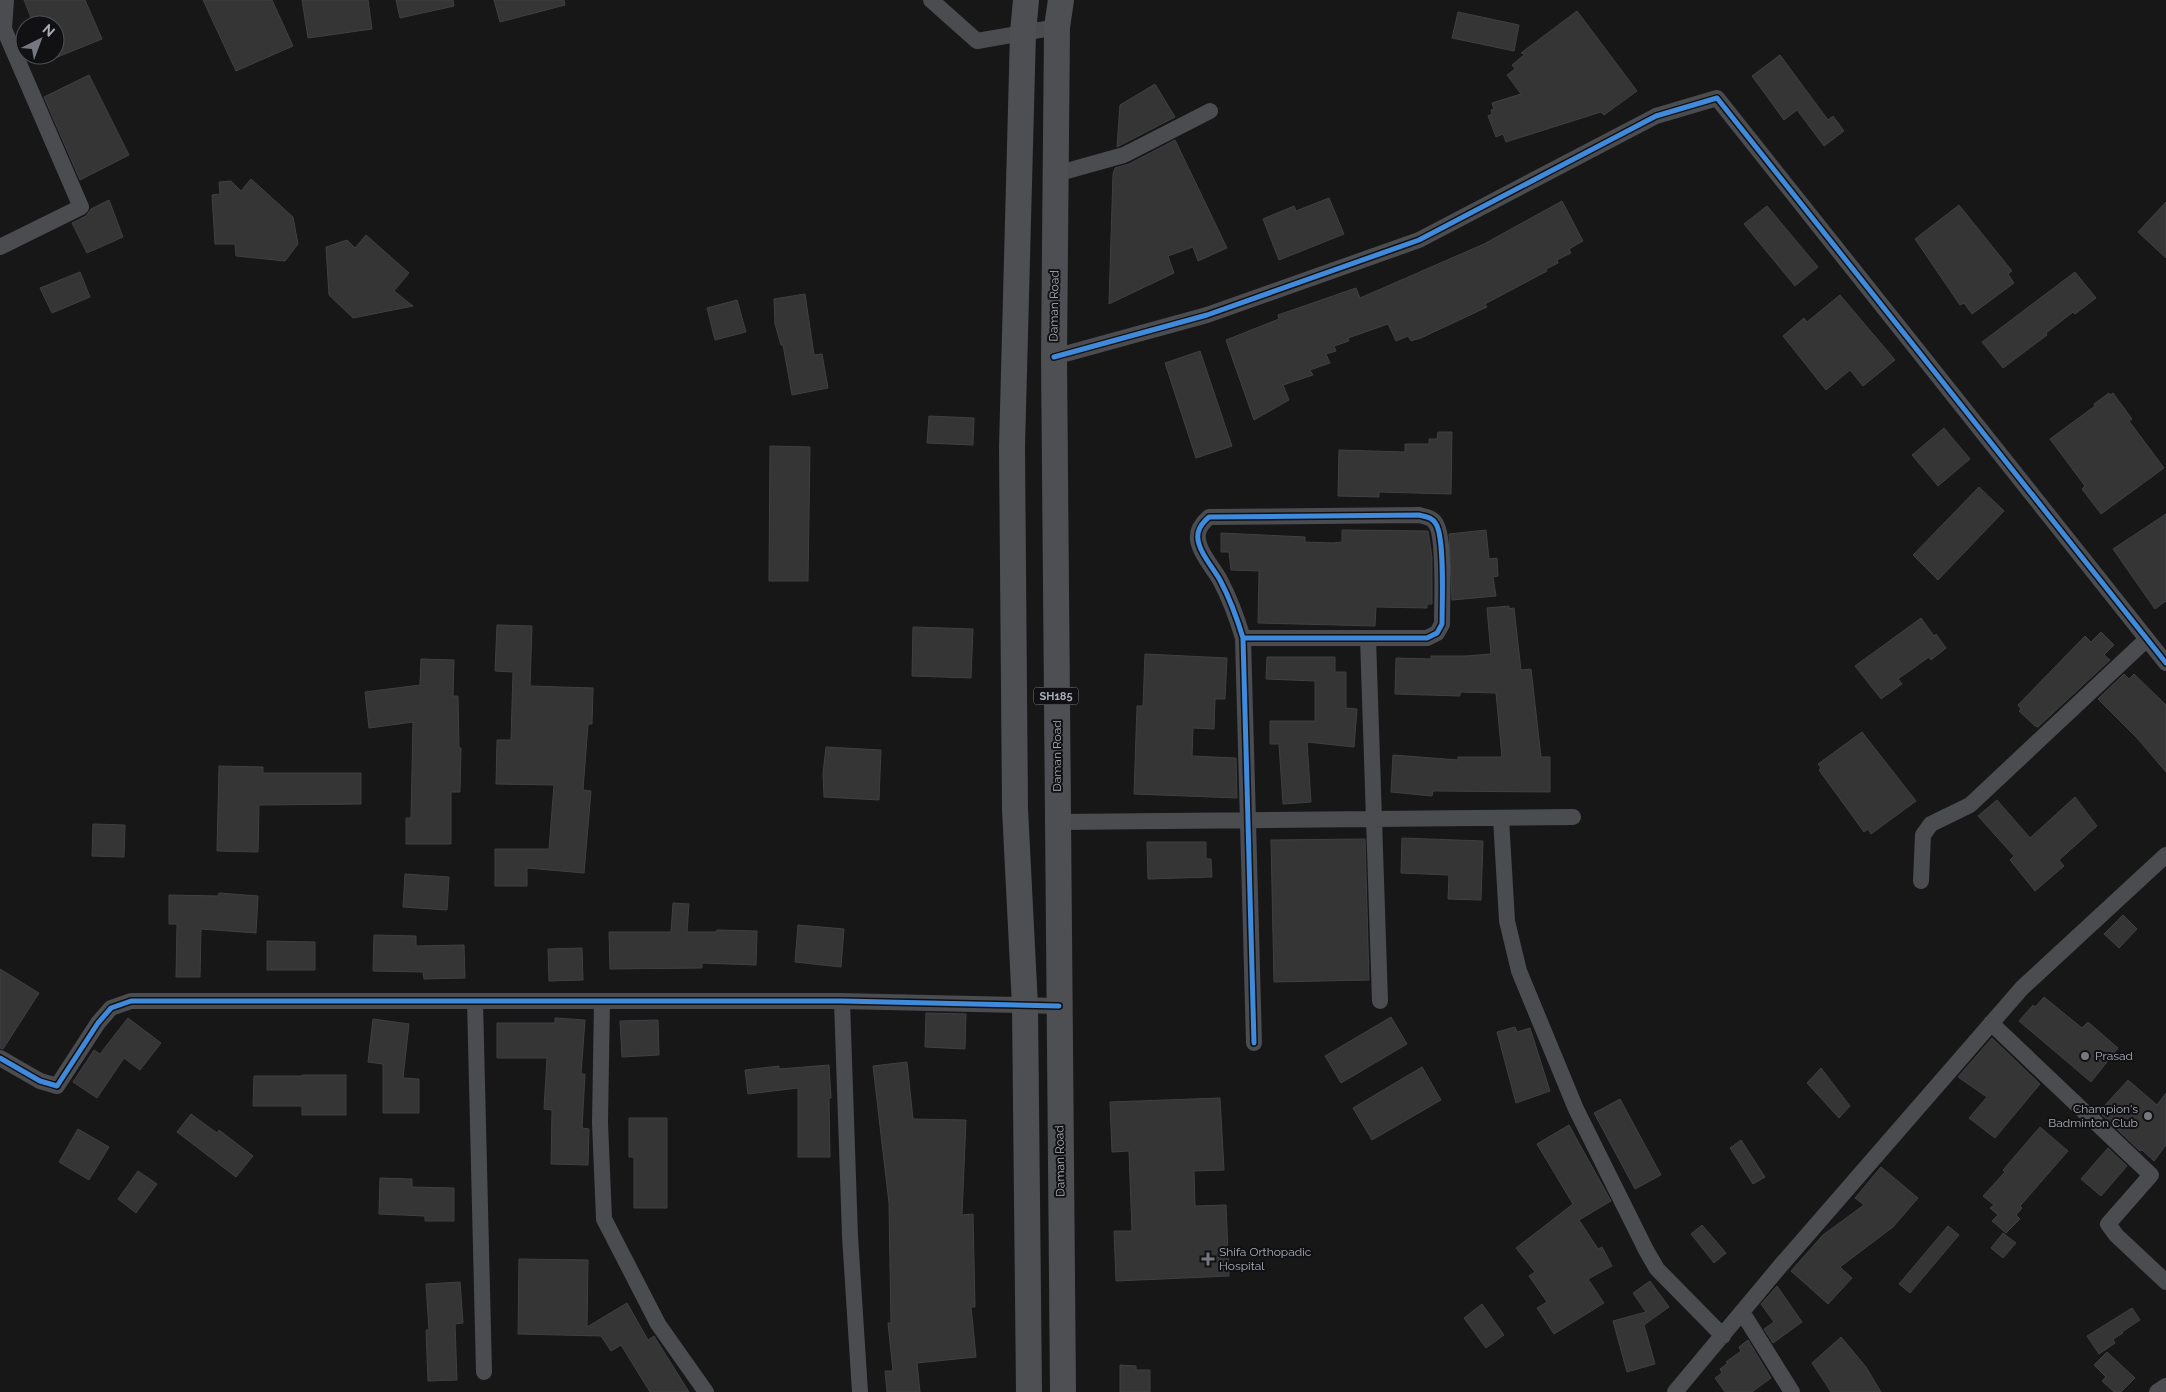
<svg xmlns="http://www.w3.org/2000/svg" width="2166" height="1392" font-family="Raleway,sans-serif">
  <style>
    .building { fill: #353536; stroke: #3f4043 }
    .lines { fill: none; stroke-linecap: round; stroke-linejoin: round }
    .street { stroke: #4b4c50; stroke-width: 16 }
    .primary { stroke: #4d4f52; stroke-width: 26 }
    .cycleway-casing { stroke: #111113; stroke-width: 8 }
    .cycleway { stroke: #408adc; stroke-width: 5 }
    .poi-dot { fill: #757880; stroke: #111113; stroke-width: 2 }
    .labels { text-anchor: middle; stroke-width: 4; stroke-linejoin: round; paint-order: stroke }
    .shield { fill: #111113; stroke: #7b7e86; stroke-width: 1 }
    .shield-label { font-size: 11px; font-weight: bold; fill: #a8adb8 }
    .street-label { font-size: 12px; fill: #a8adb8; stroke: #111113 }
    .poi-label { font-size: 12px; fill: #a8adb8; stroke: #111113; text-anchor: start }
  </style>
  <rect width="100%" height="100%" fill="#171717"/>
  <path class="building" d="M24,0H85L102,39L55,58V25H34Z
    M203,0H272L293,46L236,71Z
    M302,0H368L372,29L308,38Z
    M396,0H453L454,6L400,18Z
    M494,0H564L565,5L500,22Z
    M1577,11L1637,91L1604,115L1601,112L1506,142L1503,134L1496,137L1488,116L1492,114L1491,110L1494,109L1492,103L1521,94L1507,75L1515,69L1512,65L1525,54L1521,53Z
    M1458,12L1519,25L1514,51L1452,38Z
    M1780,55L1828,120L1833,116L1844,131L1824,146L1797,110L1784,120L1752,76Z
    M89,75L129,155L80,180L44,97Z
    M1155,84L1175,117L1117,147L1120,105Z
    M1175,140L1227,248L1198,261L1193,247L1168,256L1174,273L1109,304L1113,174L1115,168L1129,164Z
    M251,179L293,217L298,244L285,261L236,256L235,244H215L212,195L220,194L219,182L231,181L241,191Z
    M1329,198L1344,234L1279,260L1263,219L1294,206L1296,211Z
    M109,200L123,237L87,253L72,223L86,216L91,209Z
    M1562,201L1583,241L1569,249L1571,253L1557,260L1558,263L1546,269L1547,271L1485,304L1487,307L1421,338L1411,341L1408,336L1396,341L1388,324L1348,338L1349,341L1334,346L1336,351L1326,354L1330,363L1310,370L1313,375L1283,385L1289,400L1254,420L1226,340L1279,319L1278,315L1356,288L1360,298L1484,244Z
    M2166,202V258L2138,232Z
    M1959,205L2012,271L2008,274L2014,283L1972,314L1964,303L1960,305L1915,239Z
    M1767,206L1818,267L1795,286L1744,224Z
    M366,235L409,273L394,291L413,306L353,318L329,295L326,247L347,240L355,248Z
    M80,272L90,297L52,313L40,288Z
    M2075,272L2096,298L2075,314L2073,312L2046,333L2047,335L2003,368L1982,342Z
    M805,294L814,355L822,354L828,388L792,395L783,345H781L775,324L774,299Z
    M1840,295L1895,360L1863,386L1850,370L1826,390L1783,336L1804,318L1807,322Z
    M737,300L746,332L715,340L707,308Z
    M1200,351L1232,446L1196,458L1165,363Z
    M2109,393L2110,395L2113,393L2132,419L2129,421L2164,468L2101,514L2082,489L2085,486L2050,439L2095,406L2094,404Z
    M929,416L974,418L973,445L927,443Z
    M1944,428L1970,459L1938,486L1912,455Z
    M1438,432H1452L1451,494L1379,492V497L1338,496L1339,450L1405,452V444H1429V439H1437Z
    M770,446L810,447L808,581H769Z
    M1979,487L2004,511L1938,580L1913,555Z
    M2166,514V601L2155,609L2113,549Z
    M1342,530L1428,531L1432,557V604H1427V608L1376,607L1375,626L1258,623L1259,571L1231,570L1229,552H1221V533L1305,537V542L1333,543L1342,542Z
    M1486,530L1489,559L1497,558L1498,576L1493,577L1496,596L1452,600L1449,534Z
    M1509,606V609L1514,608L1521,670L1531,669L1541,757H1550V792L1433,791L1432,796L1391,792L1393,755L1458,760V757H1502L1496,693L1460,692V696L1395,694L1396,658L1431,659V656H1466L1491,654L1487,608Z
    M1921,618L1934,636L1936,634L1946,648L1931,660L1929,657L1898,679L1902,684L1881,699L1855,666Z
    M497,625L532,626L530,686L593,688L592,724H588L583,790L591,791L584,873L527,868V886H495V849H549L554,785L496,784L497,740H511L513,672L495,671Z
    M913,627L973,629L971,678L912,676Z
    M2101,632L2114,645L2104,655L2110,660L2038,727L2035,726L2019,711L2021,709L2018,705L2085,636L2091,642Z
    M1145,654L1227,658L1225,699H1215L1214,729L1193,728L1192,756L1236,758L1237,798L1134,794L1137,706H1143Z
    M1267,657H1335V672H1346V708L1357,709L1354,747L1307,742L1311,802L1283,804L1279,744H1270V721H1315V681L1266,679Z
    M421,659L454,660L453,696H458L459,748H461L460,792H451V844H406V818H411L413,722L369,728L365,692L420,685Z
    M2124,674L2129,679L2134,674L2166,705V772L2137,738L2098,699Z
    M1862,732L1916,801L1871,834L1868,829L1864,832L1819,770L1821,768L1818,764Z
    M826,747L881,750L879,800L824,797L823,773Z
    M219,766L263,767V773H361V804L259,805L258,852L217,851Z
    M2075,797L2097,826L2059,860L2064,866L2035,891L2010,860L2014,856L1978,816L1997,800L2030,838Z
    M93,824L125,825L124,857L92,856Z
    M1402,838L1483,841L1481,900L1448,899L1449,875L1401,873Z
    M1365,839L1369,980L1274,982L1271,840Z
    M1147,842H1206V859H1211L1212,877L1148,879Z
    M405,874L449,877L447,910L403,907Z
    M219,893L258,896L256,933L201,929L200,977H176L177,924H169V895L218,896Z
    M673,903L689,904L687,932H716L717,930L757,931L756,965L702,963V968L610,969L609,932H671Z
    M2123,915L2137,929L2119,948L2104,934Z
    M798,925L844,929L841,967L795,962Z
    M374,935L416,936V946L464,945L465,978L424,979L423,972L373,971Z
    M267,941L315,942V970H267Z
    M582,948L583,980L549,981L548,949Z
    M0,969L39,993L3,1049L0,1048Z
    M2044,997L2082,1028L2088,1022L2118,1048L2091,1082L2019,1021L2033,1005L2035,1007Z
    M926,1013L966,1014L965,1049L925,1047Z
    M1391,1017L1407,1044L1341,1083L1325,1056Z
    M128,1018L161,1043L140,1070L124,1058L97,1098L73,1082L94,1050L100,1054Z
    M555,1018L585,1020L581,1074H585L582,1128L589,1129L588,1165L551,1164L552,1110L544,1109L547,1058H497V1023H555Z
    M373,1019L409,1024L403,1078L419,1079V1113H383V1064L368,1062Z
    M658,1020L659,1055L622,1057L620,1021Z
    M1515,1027L1517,1032L1530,1028L1550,1091L1516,1103L1497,1032Z
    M1992,1038L2040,1084L1995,1138L1969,1118L1987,1097L1958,1077Z
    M907,1062L913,1119L966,1120L962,1215L973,1214L975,1307H971L976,1357L917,1363L920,1392H887L885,1371H893L888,1323H891L889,1203L873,1066Z
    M829,1065L831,1098H829L830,1157H798V1088L748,1094L745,1070L779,1066V1069Z
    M1422,1067L1441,1100L1372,1140L1353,1108Z
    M1821,1068L1850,1106L1839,1118L1807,1083Z
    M302,1075H346V1115H302V1106H253L254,1076H302Z
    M2128,1080L2157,1105L2166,1093V1145L2154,1161L2142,1150L2140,1151L2099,1112Z
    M1220,1098L1224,1170L1194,1171L1195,1206L1226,1205L1229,1276L1116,1281L1114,1231H1132L1129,1151L1112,1152L1110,1102Z
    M1620,1099L1661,1175L1635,1189L1594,1113Z
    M191,1114L217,1133L219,1130L253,1156L236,1177L177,1132Z
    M629,1118H667V1208H634V1157H629Z
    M1569,1125L1611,1201L1579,1220L1598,1249L1602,1247L1612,1266L1588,1279L1604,1303L1554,1334L1537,1308L1547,1302L1529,1276L1535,1272L1516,1248L1573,1204L1537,1144Z
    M2040,1127L2068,1151L2020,1206L2022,1208L2016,1215L2020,1219L2006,1233L1992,1221L1998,1215L1990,1208L1994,1205L1983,1196L2005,1172L2003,1170Z
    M78,1129L109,1147L89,1180L59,1162Z
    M1741,1140L1765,1177L1753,1184L1730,1148Z
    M2108,1148L2127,1166L2101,1196L2081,1179Z
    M1881,1167L1918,1198L1893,1227L1840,1267L1852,1278L1828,1304L1791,1271L1823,1235L1864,1205L1855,1198Z
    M138,1171L157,1184L136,1213L118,1199Z
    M380,1178L412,1179V1187L454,1188V1221H425V1216L379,1214Z
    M1702,1225L1726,1253L1714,1263L1691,1234Z
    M1948,1226L1959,1235L1910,1293L1899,1284Z
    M2003,1233L2016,1243L2003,1258L1991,1248Z
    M519,1259L588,1260L587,1327L627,1303L648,1340L654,1336L689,1392H650L621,1345L611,1351L601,1336L518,1334Z
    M1650,1281L1669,1307L1644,1325L1655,1364L1627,1372L1613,1321L1646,1312L1633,1293Z
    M460,1282L463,1323L455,1324L457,1380L428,1381L426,1330H429L426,1284Z
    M1777,1286L1802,1322L1773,1343L1764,1329L1774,1322L1761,1304Z
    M1482,1304L1504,1335L1486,1348L1464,1318Z
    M2132,1308L2140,1320L2122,1332L2123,1333L2113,1339L2115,1343L2099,1354L2087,1336Z
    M1841,1337L1866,1367L1881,1392H1831L1812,1363Z
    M1748,1340L1771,1378L1752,1392H1725L1715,1378L1722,1373L1720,1369L1728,1363L1726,1362L1741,1351L1739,1347Z
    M2107,1352L2135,1378L2121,1392H2114L2102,1381L2106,1377L2094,1365Z
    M1120,1365L1136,1366V1370H1150V1392H1120Z"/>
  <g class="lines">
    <path class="street" d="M931,0L977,41L1057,27
      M1056,174L1124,155L1210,111
      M0,247L81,207L4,29L6,0
      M1054,357L1207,315L1419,240L1656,116L1717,98L2166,663
      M1243,638H1427L1437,633L1442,624C1442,604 1445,538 1436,524C1432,517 1426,517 1419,515L1209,517C1201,524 1195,532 1199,544C1202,556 1214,569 1220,580C1230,599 1237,618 1243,638L1254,1043
      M1368,638L1380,1001
      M1501,818L1507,921L1519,971L1576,1109L1646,1250L1657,1269L1723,1336
      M1057,822L1573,817
      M1921,881L1923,835L1931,824L1970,805L2147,639
      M475,1001L484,1372
      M602,1001L600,1123L604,1219L658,1324L706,1392
      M842,1001L850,1236L860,1392
      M1991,1023L2151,1175L2108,1224L2116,1235L2166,1282
      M0,1058L40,1081L57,1086L98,1023L111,1008L131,1001H842L1059,1006
      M1742,1312L1792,1392
      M1675,1392L1782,1264L2022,988L2166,855
      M2157,1392L2166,1386"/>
    <path class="primary" d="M1026,0L1023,33L1012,447L1015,809L1025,1006L1029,1392
      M1061,0L1057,27L1054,357L1063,1392"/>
    <g class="cycleway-casing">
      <path id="cycleway" d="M1054,357L1207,315L1419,240L1656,116L1717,98L2166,663
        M1243,638H1427L1437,633L1442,624C1442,604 1445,538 1436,524C1432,517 1426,517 1419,515L1209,517C1201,524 1195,532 1199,544C1202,556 1214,569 1220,580C1230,599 1237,618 1243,638L1254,1043
        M0,1058L40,1081L57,1086L98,1023L111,1008L131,1001H842L1059,1006"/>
    </g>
    <use href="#cycleway" class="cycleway"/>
  </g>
  <g class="poi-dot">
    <circle cx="2085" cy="1056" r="5"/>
    <circle cx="2148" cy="1116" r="5"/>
    <path d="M1205.5 1251.5h5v5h5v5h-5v5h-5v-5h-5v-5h5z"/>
  </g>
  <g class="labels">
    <rect class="shield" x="1033.5" y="687.5" width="45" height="17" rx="4"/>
    <g class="shield-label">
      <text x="1056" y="700">SH185</text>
    </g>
    <g class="street-label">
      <text transform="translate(1054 306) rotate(-89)" y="4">Daman Road</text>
      <text transform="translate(1057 756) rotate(-90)" y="4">Daman Road</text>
      <text transform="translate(1060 1161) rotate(-91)" y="4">Daman Road</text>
    </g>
    <g class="poi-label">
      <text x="2095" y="1060">Prasad</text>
      <text x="2138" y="1113" text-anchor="end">Champion's<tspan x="2138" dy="14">Badminton Club</tspan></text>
      <text x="1219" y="1256">Shifa Orthopadic<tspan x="1219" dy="14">Hospital</tspan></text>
    </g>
  </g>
  <g transform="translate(40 40) rotate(42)"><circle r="24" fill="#111113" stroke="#4d4f55"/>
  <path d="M0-4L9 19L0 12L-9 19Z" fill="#757880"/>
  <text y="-8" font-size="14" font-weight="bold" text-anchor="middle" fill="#a8adb8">N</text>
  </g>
</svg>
